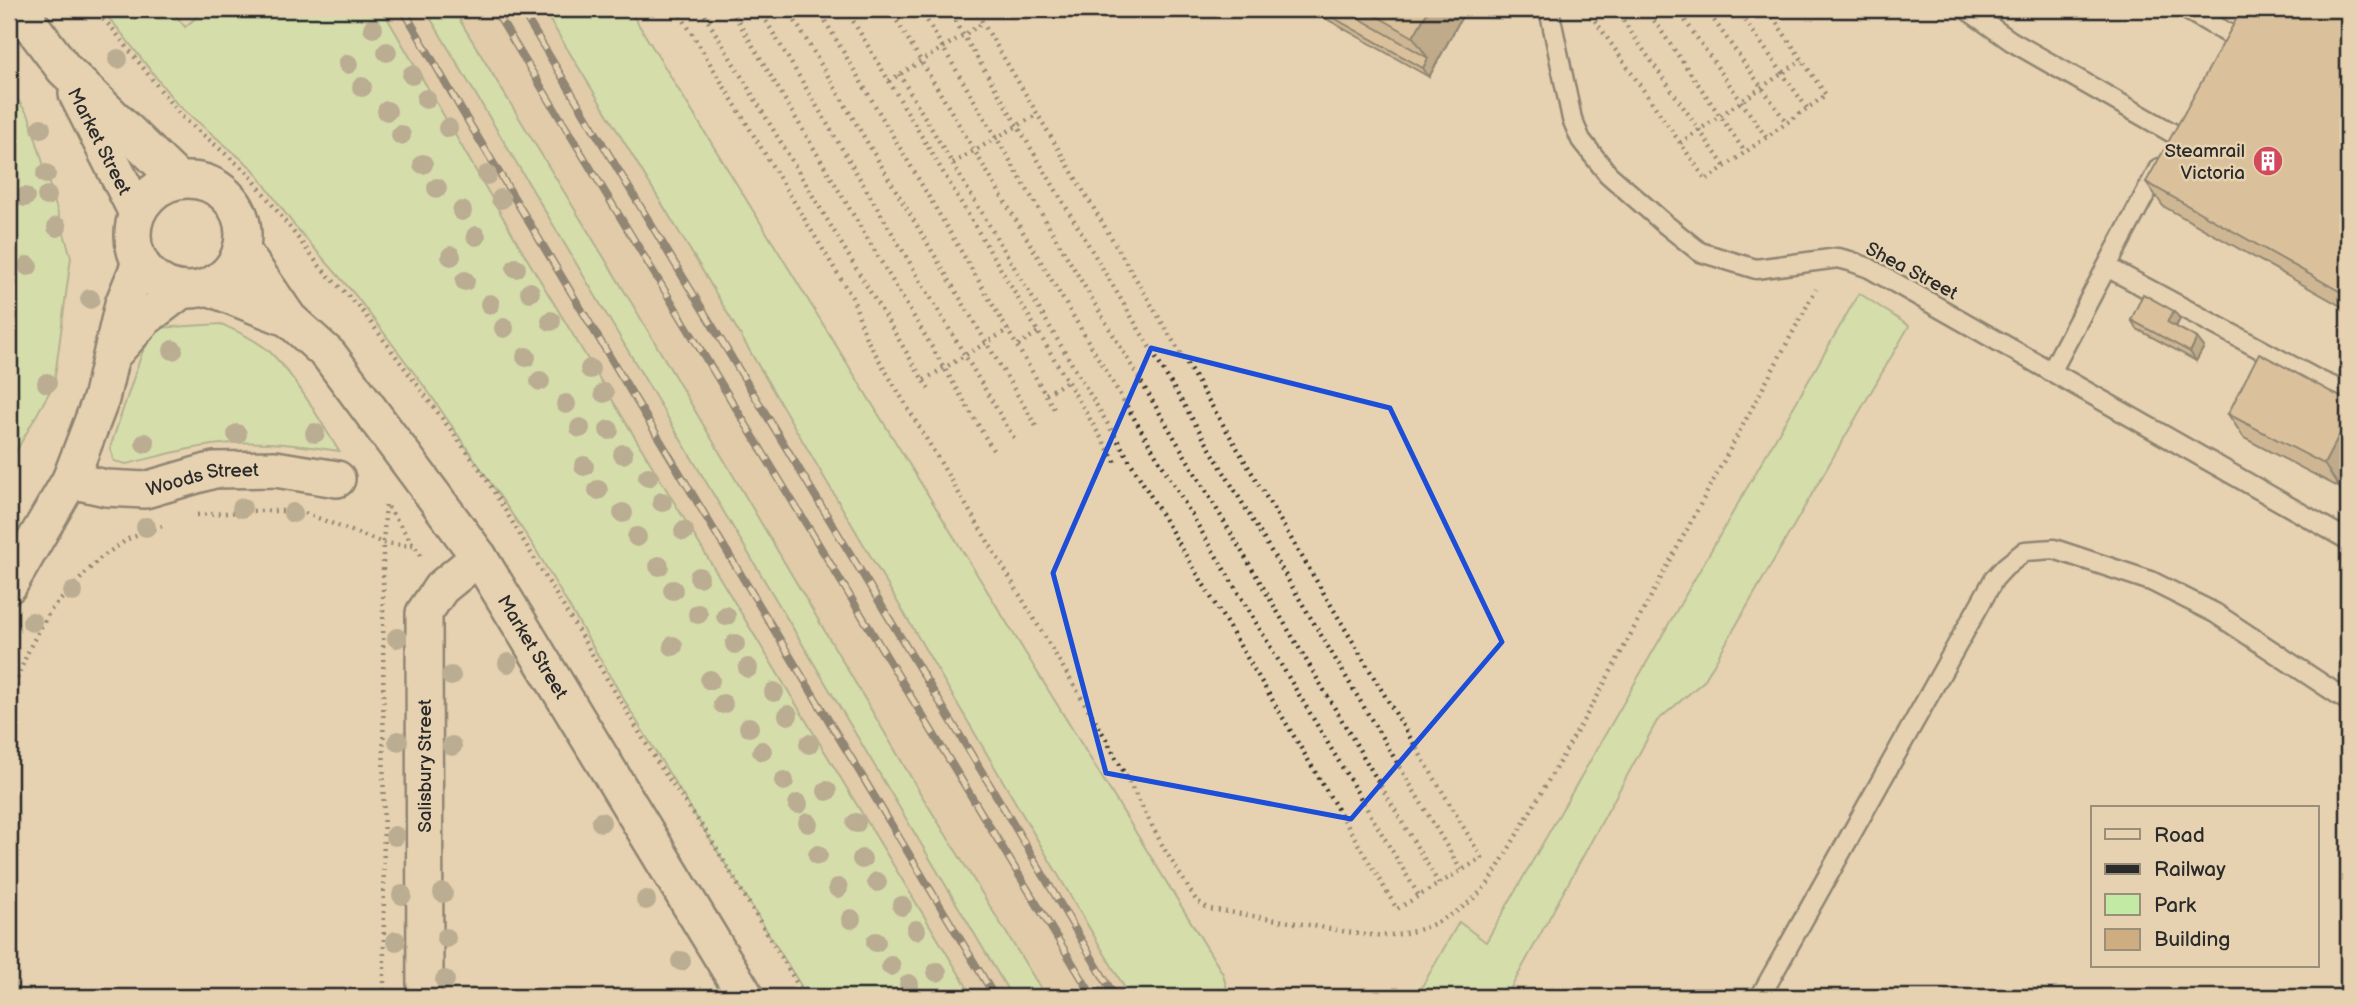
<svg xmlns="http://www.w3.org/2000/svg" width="2357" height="1006" font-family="'Balsamiq Sans',sans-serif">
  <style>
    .built { fill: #dbc4a0 }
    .green { fill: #c2eaa5; stroke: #768a68; stroke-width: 2 }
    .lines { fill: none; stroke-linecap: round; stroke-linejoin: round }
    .service-casing { stroke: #2b2b2b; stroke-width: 23 }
    .minor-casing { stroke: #2b2b2b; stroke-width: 40 }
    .path { stroke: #2b2b2b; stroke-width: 4.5; stroke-dasharray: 2 5; stroke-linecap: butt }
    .service { stroke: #e6d2b0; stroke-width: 18 }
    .minor { stroke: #e6d2b0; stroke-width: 35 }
    .rail-casing { stroke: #2b2b2b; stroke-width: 8 }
    .rail { stroke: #e6d2b0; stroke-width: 5; stroke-dasharray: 16; stroke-linecap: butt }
    .tree { fill: #87816d }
    .wall { fill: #b1966f; stroke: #2b2b2b; stroke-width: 2 }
    .shaded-wall { fill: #907a5a; stroke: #2b2b2b; stroke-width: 2 }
    .building { fill: #ceae81; stroke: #2b2b2b; stroke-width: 2 }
    .marked { fill: none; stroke: #1d4ed8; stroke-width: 5; stroke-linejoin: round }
    .labels { text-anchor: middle; stroke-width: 5; stroke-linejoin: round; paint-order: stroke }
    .street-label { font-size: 19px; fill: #2b2b2b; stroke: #e6d2b0 }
    .poi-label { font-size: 19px; fill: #2b2b2b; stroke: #e6d2b0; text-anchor: end }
  </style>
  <rect width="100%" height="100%" fill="#e6d2b0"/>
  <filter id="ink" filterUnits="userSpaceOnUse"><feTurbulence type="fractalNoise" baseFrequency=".0143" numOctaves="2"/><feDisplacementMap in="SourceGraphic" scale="14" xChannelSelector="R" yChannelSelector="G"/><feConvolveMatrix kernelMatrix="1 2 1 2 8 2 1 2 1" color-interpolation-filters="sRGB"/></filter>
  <g filter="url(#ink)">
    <path class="built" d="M382,9H425L1012,997H973L526,257Z
      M453,9H543L698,263L1130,997H1046L922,796L631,302Z"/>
    <path class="green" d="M100,9H171L185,27L206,9H382L526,257L973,997H808L636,720L533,545L430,394L356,296L294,225L253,169L177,104L115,25Z
      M425,9H453L631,302L922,796L1046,997H1012Z
      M543,9H629L1223,974L1229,997H1130L698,263Z
      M9,88L29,116L71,257L54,384L9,464Z
      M1859,293L1909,326L1704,681L1657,721L1506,997H1416L1459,922L1486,942Z
      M221,324C238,332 255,339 269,351C298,379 318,418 339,451C293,444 246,438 200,447C175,451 150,459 126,464L114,461L110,448L142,353L157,328Z"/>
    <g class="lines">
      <g class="service-casing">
        <path id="service" d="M1549,9L1572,119L1581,140L1608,174L1665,224L1700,252L1756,269L1838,258L1850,261L1869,268L2348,540
          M1966,9L2011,41L2176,135
          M2185,9L2229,34
          M2107,267L2318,380L2348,393
          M2051,372L2159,168
          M1760,997L1994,579L2005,567L2025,551L2054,549L2151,581L2215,613L2348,701"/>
      </g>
      <g class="minor-casing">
        <g id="minor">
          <path d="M19,9L64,69L178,180"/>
          <path d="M77,94L137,213"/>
          <circle cx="188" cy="235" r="55"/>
          <path id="s1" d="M241,249L289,319L329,355L479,557L746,997"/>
          <path d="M208,287L289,319"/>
          <path d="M113,354L145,318L182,290"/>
          <path id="s2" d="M70,480L106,488L145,490L214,470L275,469L337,479"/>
          <path d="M9,585L70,480L101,399L123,304L140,263"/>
          <path d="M425,997L424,613L441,588L479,557"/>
        </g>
      </g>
      <path class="path" d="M93,9L112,28L180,115L248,173L321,268L360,308L482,472L659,765L707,833L805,997
        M677,9L853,299L866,338L1106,739L1166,852L1196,900L1209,909C1243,914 1276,920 1309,925C1335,929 1362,937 1389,935C1427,933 1466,911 1490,881L1597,697L1816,289
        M701,9L929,390
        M731,9L993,450
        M759,9L1014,438
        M788,9L1036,426
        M818,9L1056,412
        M846,9L1116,463
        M890,9L1419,896
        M920,9L1439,884
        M948,9L1461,870
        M1587,9L1706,180L1826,95L1767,9
        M1615,9L1725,167
        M1646,9L1745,152
        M1677,9L1766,137
        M1706,9L1787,123
        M1737,9L1807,108
        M899,74L1397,909L1482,858L983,23
        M889,81L983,23L975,9
        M1680,143L1802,60
        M953,163L1038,114
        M1018,345L1038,332
        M924,380L1009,329
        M1046,394L1068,381
        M305,513L383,543L413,546
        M197,515L254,511H293
        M9,698L30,647L50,611L99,559L128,539L162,526
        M384,997L383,543L386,504L423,559"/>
      <use href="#service" class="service"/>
      <use href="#minor" class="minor"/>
      <g class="rail-casing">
        <path id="rail" d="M403,9L462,111L995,997
          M494,9L1093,997
          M521,9L1002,805L1115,997"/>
      </g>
      <use href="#rail" class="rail"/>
    </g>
    <g class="tree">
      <circle cx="373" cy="28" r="10"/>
      <circle cx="387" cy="52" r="10"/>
      <circle cx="118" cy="59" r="10"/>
      <circle cx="348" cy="64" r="10"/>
      <circle cx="412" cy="75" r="10"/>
      <circle cx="362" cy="87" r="10"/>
      <circle cx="426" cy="99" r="10"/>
      <circle cx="387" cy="111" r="10"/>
      <circle cx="41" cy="128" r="10"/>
      <circle cx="448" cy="128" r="10"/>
      <circle cx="401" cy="135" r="10"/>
      <circle cx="423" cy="164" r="10"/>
      <circle cx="46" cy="174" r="10"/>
      <circle cx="487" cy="175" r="10"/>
      <circle cx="437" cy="188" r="10"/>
      <circle cx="47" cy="196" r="10"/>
      <circle cx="25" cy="197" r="10"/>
      <circle cx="501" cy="199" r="10"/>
      <circle cx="462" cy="211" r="10"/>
      <circle cx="57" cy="227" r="10"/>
      <circle cx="476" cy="236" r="10"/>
      <circle cx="451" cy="256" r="10"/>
      <circle cx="28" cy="266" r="10"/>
      <circle cx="516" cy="268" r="10"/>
      <circle cx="465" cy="281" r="10"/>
      <circle cx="530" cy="292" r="10"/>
      <circle cx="90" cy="299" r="10"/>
      <circle cx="490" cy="304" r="10"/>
      <circle cx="551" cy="321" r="10"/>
      <circle cx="504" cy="328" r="10"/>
      <circle cx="173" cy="350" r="10"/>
      <circle cx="526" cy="357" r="10"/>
      <circle cx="590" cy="369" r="10"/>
      <circle cx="540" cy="381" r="10"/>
      <circle cx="47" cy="383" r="10"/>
      <circle cx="604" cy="393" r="10"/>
      <circle cx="566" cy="404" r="10"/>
      <circle cx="580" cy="428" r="10"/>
      <circle cx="609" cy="430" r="10"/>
      <circle cx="315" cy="433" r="10"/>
      <circle cx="237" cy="434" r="10"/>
      <circle cx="145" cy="443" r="10"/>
      <circle cx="623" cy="454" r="10"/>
      <circle cx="584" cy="466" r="10"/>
      <circle cx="648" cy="477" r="10"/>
      <circle cx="598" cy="490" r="10"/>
      <circle cx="662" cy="502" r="10"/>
      <circle cx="242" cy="508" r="10"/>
      <circle cx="293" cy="513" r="10"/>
      <circle cx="623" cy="513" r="10"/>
      <circle cx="146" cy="527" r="10"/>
      <circle cx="684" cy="531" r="10"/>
      <circle cx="637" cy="537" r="10"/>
      <circle cx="659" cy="566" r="10"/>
      <circle cx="699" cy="577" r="10"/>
      <circle cx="673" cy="590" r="10"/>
      <circle cx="73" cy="592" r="10"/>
      <circle cx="698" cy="614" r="10"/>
      <circle cx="726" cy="616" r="10"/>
      <circle cx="32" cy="622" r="10"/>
      <circle cx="397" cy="638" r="10"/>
      <circle cx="735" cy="644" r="10"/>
      <circle cx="673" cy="646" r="10"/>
      <circle cx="508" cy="663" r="10"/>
      <circle cx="748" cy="668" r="10"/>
      <circle cx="451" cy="676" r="10"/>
      <circle cx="710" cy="680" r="10"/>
      <circle cx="774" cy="692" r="10"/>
      <circle cx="723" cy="704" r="10"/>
      <circle cx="788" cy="715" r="10"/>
      <circle cx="749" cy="727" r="10"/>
      <circle cx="398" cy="741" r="10"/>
      <circle cx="809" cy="744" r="10"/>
      <circle cx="452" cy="746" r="10"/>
      <circle cx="762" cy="751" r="10"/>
      <circle cx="784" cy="781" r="10"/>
      <circle cx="827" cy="791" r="10"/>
      <circle cx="798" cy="804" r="10"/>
      <circle cx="601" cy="822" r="10"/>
      <circle cx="808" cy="823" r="10"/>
      <circle cx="856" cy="823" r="10"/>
      <circle cx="395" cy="836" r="10"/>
      <circle cx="818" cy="855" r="10"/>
      <circle cx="862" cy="859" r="10"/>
      <circle cx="877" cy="882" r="10"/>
      <circle cx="838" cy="888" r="10"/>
      <circle cx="443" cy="893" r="10"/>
      <circle cx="402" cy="895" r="10"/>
      <circle cx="646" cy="900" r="10"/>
      <circle cx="902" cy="906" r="10"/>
      <circle cx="851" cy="919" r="10"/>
      <circle cx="916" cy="930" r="10"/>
      <circle cx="446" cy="938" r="10"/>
      <circle cx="396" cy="941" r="10"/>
      <circle cx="876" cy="942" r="10"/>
      <circle cx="681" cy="961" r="10"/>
      <circle cx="891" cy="966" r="10"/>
      <circle cx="937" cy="972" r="10"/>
      <circle cx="445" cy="980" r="10"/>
      <circle cx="909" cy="984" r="10"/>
    </g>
    <path class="wall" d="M1309,9H1466L1429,77Z
      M2348,9V310L2163,206L2146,182Z
      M2174,311L2180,319L2176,327L2197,338L2204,347L2196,361L2137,329L2131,320Z
      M2348,401V473L2340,488L2244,438L2228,414Z"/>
    <path class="shaded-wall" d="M1429,9H1466L1429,77L1423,68L1428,58L1413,37Z
      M2174,311L2180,319L2173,331L2167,322Z
      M2197,338L2204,347L2196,361L2190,352Z
      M2348,418V473L2340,488L2324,464Z"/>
    <path class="building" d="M1318,9H1343L1428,58L1423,68Z
      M1365,9H1429L1413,37Z
      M2242,9H2348V296L2146,182Z
      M2143,294L2174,311L2167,322L2197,338L2190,352L2131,320Z
      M2259,353L2348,401V418L2324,464L2228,414Z"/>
  </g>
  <path d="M0 0H2357V1006H0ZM1151,348L1390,408L1502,642L1351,819L1106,773L1053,573Z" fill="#e6d2b0" fill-opacity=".55" fill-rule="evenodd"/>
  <path class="marked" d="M1151,348L1390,408L1502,642L1351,819L1106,773L1053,573Z"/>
  <defs>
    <g id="building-disc" transform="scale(1.575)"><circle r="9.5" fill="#d1495b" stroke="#e6d2b0"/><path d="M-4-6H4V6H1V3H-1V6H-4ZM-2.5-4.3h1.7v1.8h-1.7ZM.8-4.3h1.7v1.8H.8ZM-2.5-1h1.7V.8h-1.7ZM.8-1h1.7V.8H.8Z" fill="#fff"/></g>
  </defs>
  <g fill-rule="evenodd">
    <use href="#building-disc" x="2268" y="161"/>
  </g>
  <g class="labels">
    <g class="street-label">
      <text transform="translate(100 141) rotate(63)" y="7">Market Street</text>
      <text transform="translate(1912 270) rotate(28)" y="7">Shea Street</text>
      <text dy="7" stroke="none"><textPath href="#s2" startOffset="135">Woods Street</textPath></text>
      <text dy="7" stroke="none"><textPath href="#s1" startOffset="495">Market Street</textPath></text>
      <text transform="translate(424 766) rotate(-90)" y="7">Salisbury Street</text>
    </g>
    <g class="poi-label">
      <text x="2245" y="157">Steamrail<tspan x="2245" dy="22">Victoria</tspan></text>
    </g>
  </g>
  <rect width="2357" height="1006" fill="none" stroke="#e6d2b0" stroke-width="35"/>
  <rect x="18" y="18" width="2322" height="971" fill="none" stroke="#2b2b2b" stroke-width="2.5" filter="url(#ink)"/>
  <rect x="2091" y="806" width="228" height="161" fill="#e6d2b0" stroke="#9b8f7b" stroke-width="2"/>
  <rect x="2105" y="829" width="35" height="10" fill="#e6d2b0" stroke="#9b8f7b" stroke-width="2"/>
  <text x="2154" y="842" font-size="21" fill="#2b2b2b">Road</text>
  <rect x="2105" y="864" width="35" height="10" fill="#2b2b2b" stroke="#9b8f7b" stroke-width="2"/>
  <text x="2154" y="876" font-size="21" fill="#2b2b2b">Railway</text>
  <rect x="2105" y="894" width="35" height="21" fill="#c2eaa5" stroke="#9b8f7b" stroke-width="2"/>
  <text x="2154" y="912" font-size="21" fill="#2b2b2b">Park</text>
  <rect x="2105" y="929" width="35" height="21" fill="#ceae81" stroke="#9b8f7b" stroke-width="2"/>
  <text x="2154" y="946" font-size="21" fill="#2b2b2b">Building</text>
</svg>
